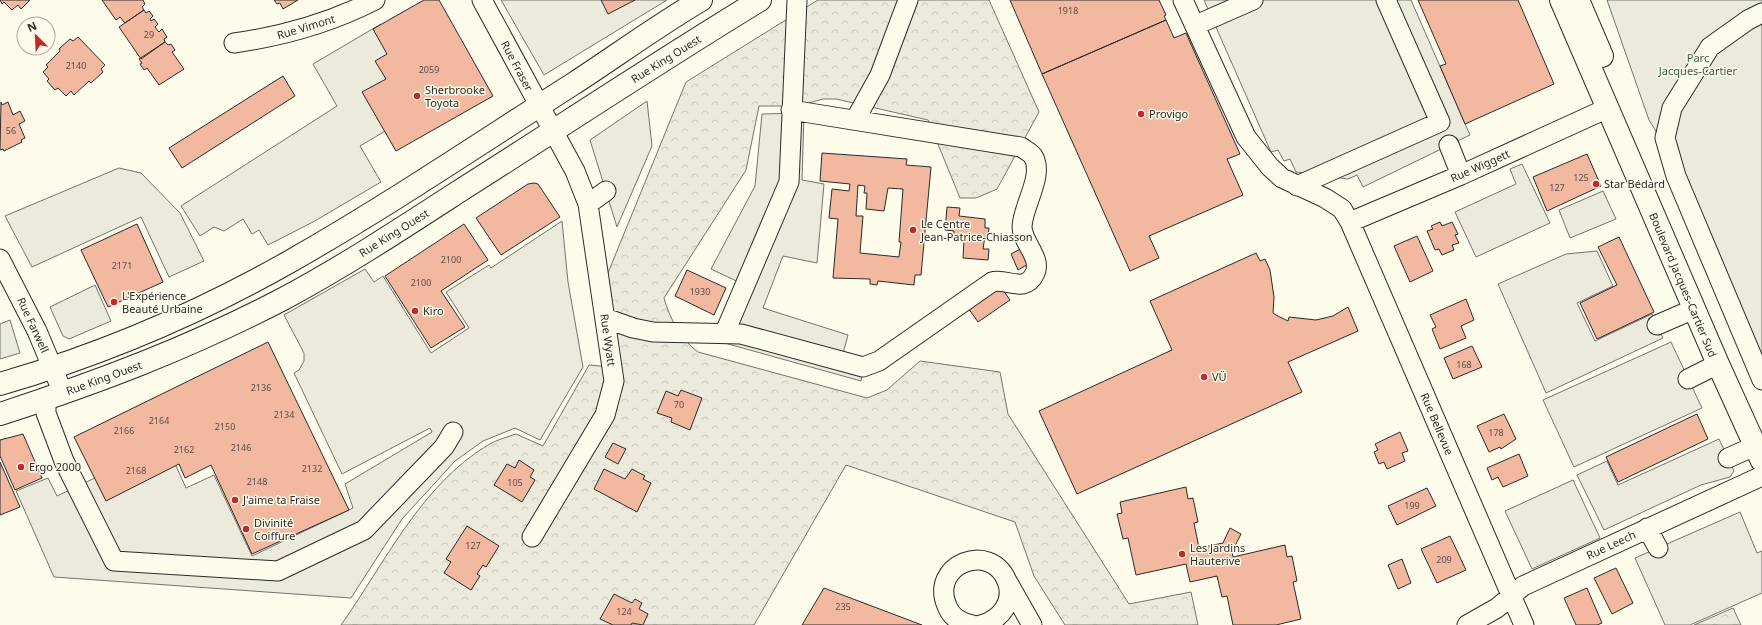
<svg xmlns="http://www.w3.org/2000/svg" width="1762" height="625" font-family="'Noto Sans',sans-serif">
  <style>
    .green { fill: #ecebdb; stroke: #74746e }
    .forest { fill: url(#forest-crowns); stroke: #74746e }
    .parking { fill: #eceadb; stroke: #74746e }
    .building { fill: #f2b8a0; stroke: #2b2b2b; fill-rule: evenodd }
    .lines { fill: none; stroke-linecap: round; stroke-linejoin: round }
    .minor-casing { stroke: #2b2b2b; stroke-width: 21 }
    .major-casing { stroke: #2b2b2b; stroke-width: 24 }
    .minor { stroke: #fdfbea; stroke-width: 19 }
    .major { stroke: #fdfbea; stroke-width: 22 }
    .poi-dot { fill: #c62828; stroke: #fdfbea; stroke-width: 1.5 }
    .labels { text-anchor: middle; stroke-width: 3; stroke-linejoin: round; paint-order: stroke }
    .number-label { font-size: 9px; fill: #5d4e48 }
    .street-label { font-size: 11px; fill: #2b2b2b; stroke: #fdfbea }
    .park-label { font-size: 11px; fill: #34623c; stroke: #fdfbea }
    .poi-label { font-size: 11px; fill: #2b2b2b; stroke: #fdfbea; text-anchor: start }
  </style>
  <defs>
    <pattern id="forest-crowns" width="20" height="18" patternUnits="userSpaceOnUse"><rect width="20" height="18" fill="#ecebdb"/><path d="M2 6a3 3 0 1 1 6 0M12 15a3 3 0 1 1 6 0" fill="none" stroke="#cbcabc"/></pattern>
  </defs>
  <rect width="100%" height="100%" fill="#fdfbea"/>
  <path class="green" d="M1607,0H1762V365L1681,171L1649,120Z"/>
  <path class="forest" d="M818,0H989L1039,112L997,189L976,198H960L928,120L836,99H823L798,106H759L746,170L664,298C669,317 681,340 698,352L867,398L887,390L920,361L1000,372L1008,414L1129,604L1191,592L1198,625H1065L1034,576L1015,522L846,465L754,625H341C385,563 421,485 488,445C496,440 507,437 516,434L543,446L589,365L611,367L601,290L686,82Z
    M1733,608L1741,625H1694Z"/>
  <path class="parking" d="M501,0H667L544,75Z
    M1204,0H1411L1470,135L1363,187L1357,175L1348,179L1296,172L1290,159L1284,161L1278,150L1271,152Z
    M381,24L389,38L392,127L360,146L381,182L313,222L268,245L259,230L252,234L243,219L224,231L214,227L200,236L181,206L337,106L313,64Z
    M647,101L652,146L617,227L590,140Z
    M804,113L802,180L824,184L817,263L783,256L763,308L848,335L841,361L863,367L861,381L721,342L745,285L711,269L755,186L762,114Z
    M1522,164L1550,223L1476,257L1455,212L1516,184L1510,169Z
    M119,168L141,173L180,213L204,261L169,277L141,217L32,267L5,216Z
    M1603,191L1616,219L1570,238L1559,210Z
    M562,221L568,282L583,367L540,440L515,428L483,441L455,461L402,519L351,598L54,577L16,491L48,478L57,496L166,444L186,488L214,475L252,556L353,508L345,484L432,432L430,428L342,474L294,373L299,370L304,361V353L284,315L365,269L374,282L383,276L431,353L469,328L446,292L489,265L491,268Z
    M1597,251L1613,286L1577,303L1595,341L1652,314L1663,338L1546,393L1498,284L1566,254Z
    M95,285L111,321L69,339L63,336L50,307Z
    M10,320L20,353L0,359V324Z
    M1671,342L1702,408L1574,467L1543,400Z
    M1719,439L1734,471L1730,477L1701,485L1604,530L1577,475L1607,461L1618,485Z
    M1573,480L1600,538L1532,569L1505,511Z
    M1740,512L1757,553L1762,551V593L1690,625H1665L1635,558Z"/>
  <path class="building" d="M0,0H30L21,9L18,5L12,10L4,2L2,4Z
    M102,0H143L145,4L142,7L144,10L125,23L120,17L116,20Z
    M274,0H298L283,9L280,3L277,4Z
    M424,0H439L493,96L396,151L362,92L386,79L375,61L387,54L373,29Z
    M601,0H635L608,14Z
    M1010,0H1159L1166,15L1164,16L1166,20L1042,74Z
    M1418,0H1518L1554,84L1465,124L1440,66L1446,64Z
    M144,10L146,13L149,11L153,16L150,19L151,21L154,19L158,24L155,27L159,32L162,29L167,37L164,39L165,42L141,59L119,27Z
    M1166,20L1174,38L1186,33L1240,154L1227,159L1243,195L1149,236L1159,258L1130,271L1042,74Z
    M78,37L105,65L101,69L103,72L91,83L89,81L74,95L71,91L66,96L58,88L55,90L47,81L49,79L43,72L48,67L46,65L60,51L59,49L70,39L73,41Z
    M165,42L168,45L171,44L175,50L172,52L184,69L159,85L147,68L144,70L140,64L142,63L139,59Z
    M283,76L295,96L182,168L169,148Z
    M1,102L2,105L8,102L13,115L20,111L25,121L19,124L25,138L21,140L22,142L4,151L3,149L0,150Z
    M822,153L907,159L906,165L931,167L921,275H915L914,285L878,281L877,285L870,284V279L833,278L838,219L829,218L832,189L849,191L850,184L820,181ZM858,185L865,186L864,193H867L866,209L884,211L888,188L903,189L899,242H901L899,257L860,253L863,216H856Z
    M1587,154L1601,186L1547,211L1533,177Z
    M534,183L538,184L560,217L501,255L476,218L528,184Z
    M947,207L960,208L959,216L985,219V228H989L988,236H985L983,249H989L988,260L963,258L964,239L953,238L954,231L945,230Z
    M1440,222L1442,226L1452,222L1458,234L1455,235L1459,243L1452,245L1454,250L1442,255L1439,249L1435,250L1427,231L1433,229L1431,226Z
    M137,224L163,282L108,307L81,250Z
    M464,224L488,260L441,291L465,327L431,348L385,276Z
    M1417,236L1433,271L1410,282L1394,246Z
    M1619,237L1654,312L1597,339L1580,303L1617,285L1598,247Z
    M1022,248L1030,263L1018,270L1011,254Z
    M1256,253L1260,261L1265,259L1270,270L1274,297L1273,313L1276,315L1288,321L1289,317L1316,320L1333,316L1348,307L1358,331L1288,362L1302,392L1077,494L1039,411L1172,350L1150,301Z
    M687,270L726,288L714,315L675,296Z
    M998,283L1010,300L978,322L966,305Z
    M1466,299L1474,320L1461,326L1466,338L1440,349L1432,329L1436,327L1430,315Z
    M268,342L349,510L252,554L211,465L185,478L179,464L106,501L74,437Z
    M1472,346L1482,367L1453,379L1444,358Z
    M681,390L702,398L690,430L671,422L672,418L657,413L666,391L678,396Z
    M1504,414L1516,439L1501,449L1500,447L1489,452L1477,426Z
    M1697,414L1708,439L1618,482L1606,457Z
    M1400,432L1408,451L1402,453L1405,461L1387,469L1384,462L1379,464L1374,452L1378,450L1375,444Z
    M23,434L42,478L15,490L0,456V440Z
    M613,443L626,449L618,464L605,457Z
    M1519,454L1528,476L1503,487L1498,477L1492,480L1487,468Z
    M519,460L534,470L530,477L535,480L522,502L494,485L507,464L515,468Z
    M0,462L20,507L0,515Z
    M604,469L625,479L632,469L645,476L643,479L651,483L637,512L594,489Z
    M1186,487L1188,499L1193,498L1198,522L1194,523L1199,548L1223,543L1230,528L1241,534L1232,552L1233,557L1285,545L1287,557L1292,556L1297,581L1293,582L1301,619L1276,625H1233L1227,596L1222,597L1217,576L1190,582L1186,564L1136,575L1128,538L1123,539L1117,514L1122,513L1120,502Z
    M1427,488L1436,506L1397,525L1388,506Z
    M467,526L499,546L486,567L483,565L477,574L480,576L471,590L444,573L451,562L446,559Z
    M1450,536L1466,570L1437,583L1421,549Z
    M1402,559L1411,583L1398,589L1388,565Z
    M1616,568L1633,603L1612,614L1594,578Z
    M824,588L922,625H802Z
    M1587,588L1602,623L1597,625H1576L1564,598Z
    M614,594L632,603L635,599L642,603L639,609L648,614L643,625L632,623L631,625H613L600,619Z"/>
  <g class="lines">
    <g class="minor-casing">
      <path id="minor" d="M482,0L575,171L588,204L614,381L605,415L532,537
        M1183,0L1246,137L1270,167L1282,178L1325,198L1342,209L1350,222L1524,625
        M1762,13L1748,20L1710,47L1672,108L1665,138L1676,176L1762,380
        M1196,25L1253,0
        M234,43C284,36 330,23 375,0
        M855,120L880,75L908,0
        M1449,145L1461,175
        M1297,186L1440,122L1386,0
        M588,204L606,191
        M1350,222L1461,175L1608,108
        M0,259L37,331L63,393
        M605,318L633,328L653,332L741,334L863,367L879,361L992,282C1006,277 1025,295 1035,273C1042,258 1022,242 1022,227C1022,207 1045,175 1033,156C1031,153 1025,150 1021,147L791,110
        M1657,325L1694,309
        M725,332L789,182L797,0
        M1688,379L1718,364
        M46,399V413L64,461L114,561L278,571L364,530L444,447L453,432
        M1728,458L1755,446
        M1647,528L1658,548
        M1007,581L1032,625
        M973,625C961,623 951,617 947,606C929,565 990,540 1007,581C1015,602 1000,620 981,625
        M1467,625L1497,608L1523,586L1762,476"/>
    </g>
    <g class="major-casing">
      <path id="major" d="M1561,0L1718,364L1762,461
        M1578,0L1602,56
        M0,384C100,355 199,313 289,262C386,207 479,144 573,84C616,56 657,26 701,0
        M0,414C99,382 191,347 283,299C343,267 401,229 458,192C559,128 658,62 760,0"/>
    </g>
    <use href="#minor" class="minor"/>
    <use href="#major" class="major"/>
  </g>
  <g class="poi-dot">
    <circle cx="417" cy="96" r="4"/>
    <circle cx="1141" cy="114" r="4"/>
    <circle cx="1596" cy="184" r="4"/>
    <circle cx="913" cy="230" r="4"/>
    <circle cx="114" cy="302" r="4"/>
    <circle cx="415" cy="311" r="4"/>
    <circle cx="1204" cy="377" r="4"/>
    <circle cx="21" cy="467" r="4"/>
    <circle cx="235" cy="500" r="4"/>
    <circle cx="246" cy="529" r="4"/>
    <circle cx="1182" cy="554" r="4"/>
  </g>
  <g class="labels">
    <g class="number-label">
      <text x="1068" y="14">1918</text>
      <text x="149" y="38">29</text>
      <text x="76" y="69">2140</text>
      <text x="429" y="73">2059</text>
      <text x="11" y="134">56</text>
      <text x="1581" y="181">125</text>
      <text x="1557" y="191">127</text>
      <text x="451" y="263">2100</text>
      <text x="122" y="269">2171</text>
      <text x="421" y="286">2100</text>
      <text x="700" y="295">1930</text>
      <text x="1464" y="368">168</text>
      <text x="261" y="391">2136</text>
      <text x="679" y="408">70</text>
      <text x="284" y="418">2134</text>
      <text x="159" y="424">2164</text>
      <text x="225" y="430">2150</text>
      <text x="124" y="434">2166</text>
      <text x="1496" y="436">178</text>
      <text x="241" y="451">2146</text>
      <text x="184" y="453">2162</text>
      <text x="312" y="472">2132</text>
      <text x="136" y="474">2168</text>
      <text x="257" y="485">2148</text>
      <text x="515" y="486">105</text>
      <text x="1412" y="509">199</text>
      <text x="473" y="549">127</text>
      <text x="1444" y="563">209</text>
      <text x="843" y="610">235</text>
      <text x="624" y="615">124</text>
    </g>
    <g class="street-label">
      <text transform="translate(306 27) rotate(-17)" y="4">Rue Vimont</text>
      <text transform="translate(666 59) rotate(-32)" y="4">Rue King Ouest</text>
      <text transform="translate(517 66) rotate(62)" y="4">Rue Fraser</text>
      <text transform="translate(1480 166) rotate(-24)" y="4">Rue Wiggett</text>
      <text transform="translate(394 233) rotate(-32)" y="4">Rue King Ouest</text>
      <text transform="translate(1683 285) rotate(67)" y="4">Boulevard Jacques-Cartier Sud</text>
      <text transform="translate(33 325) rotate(65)" y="4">Rue Farwell</text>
      <text transform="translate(608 340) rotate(82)" y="4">Rue Wyatt</text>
      <text transform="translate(104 378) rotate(-20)" y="4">Rue King Ouest</text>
      <text transform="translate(1437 424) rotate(67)" y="4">Rue Bellevue</text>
      <text transform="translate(1611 545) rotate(-25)" y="4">Rue Leech</text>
    </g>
    <g class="park-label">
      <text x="1698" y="62">Parc<tspan x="1698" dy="13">Jacques-Cartier</tspan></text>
    </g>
    <g class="poi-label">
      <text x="425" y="94">Sherbrooke<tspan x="425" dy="13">Toyota</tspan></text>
      <text x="1149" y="118">Provigo</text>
      <text x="1604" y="188">Star Bédard</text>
      <text x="921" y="228">Le Centre<tspan x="921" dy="13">Jean-Patrice-Chiasson</tspan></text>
      <text x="122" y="300">L'Expérience<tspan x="122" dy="13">Beauté Urbaine</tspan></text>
      <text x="423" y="315">Kiro</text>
      <text x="1212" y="381">VÜ</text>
      <text x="29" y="471">Ergo 2000</text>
      <text x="243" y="504">J'aime ta Fraise</text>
      <text x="254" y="527">Divinité<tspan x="254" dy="13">Coiffure</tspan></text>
      <text x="1190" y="552">Les Jardins<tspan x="1190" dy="13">Hauterive</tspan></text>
    </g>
  </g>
  <g transform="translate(36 36) rotate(336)"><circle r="19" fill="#fdfbea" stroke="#a9a89e"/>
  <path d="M0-3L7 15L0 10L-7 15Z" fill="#c62828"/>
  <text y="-6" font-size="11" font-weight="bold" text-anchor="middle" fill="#2b2b2b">N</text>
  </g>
</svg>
